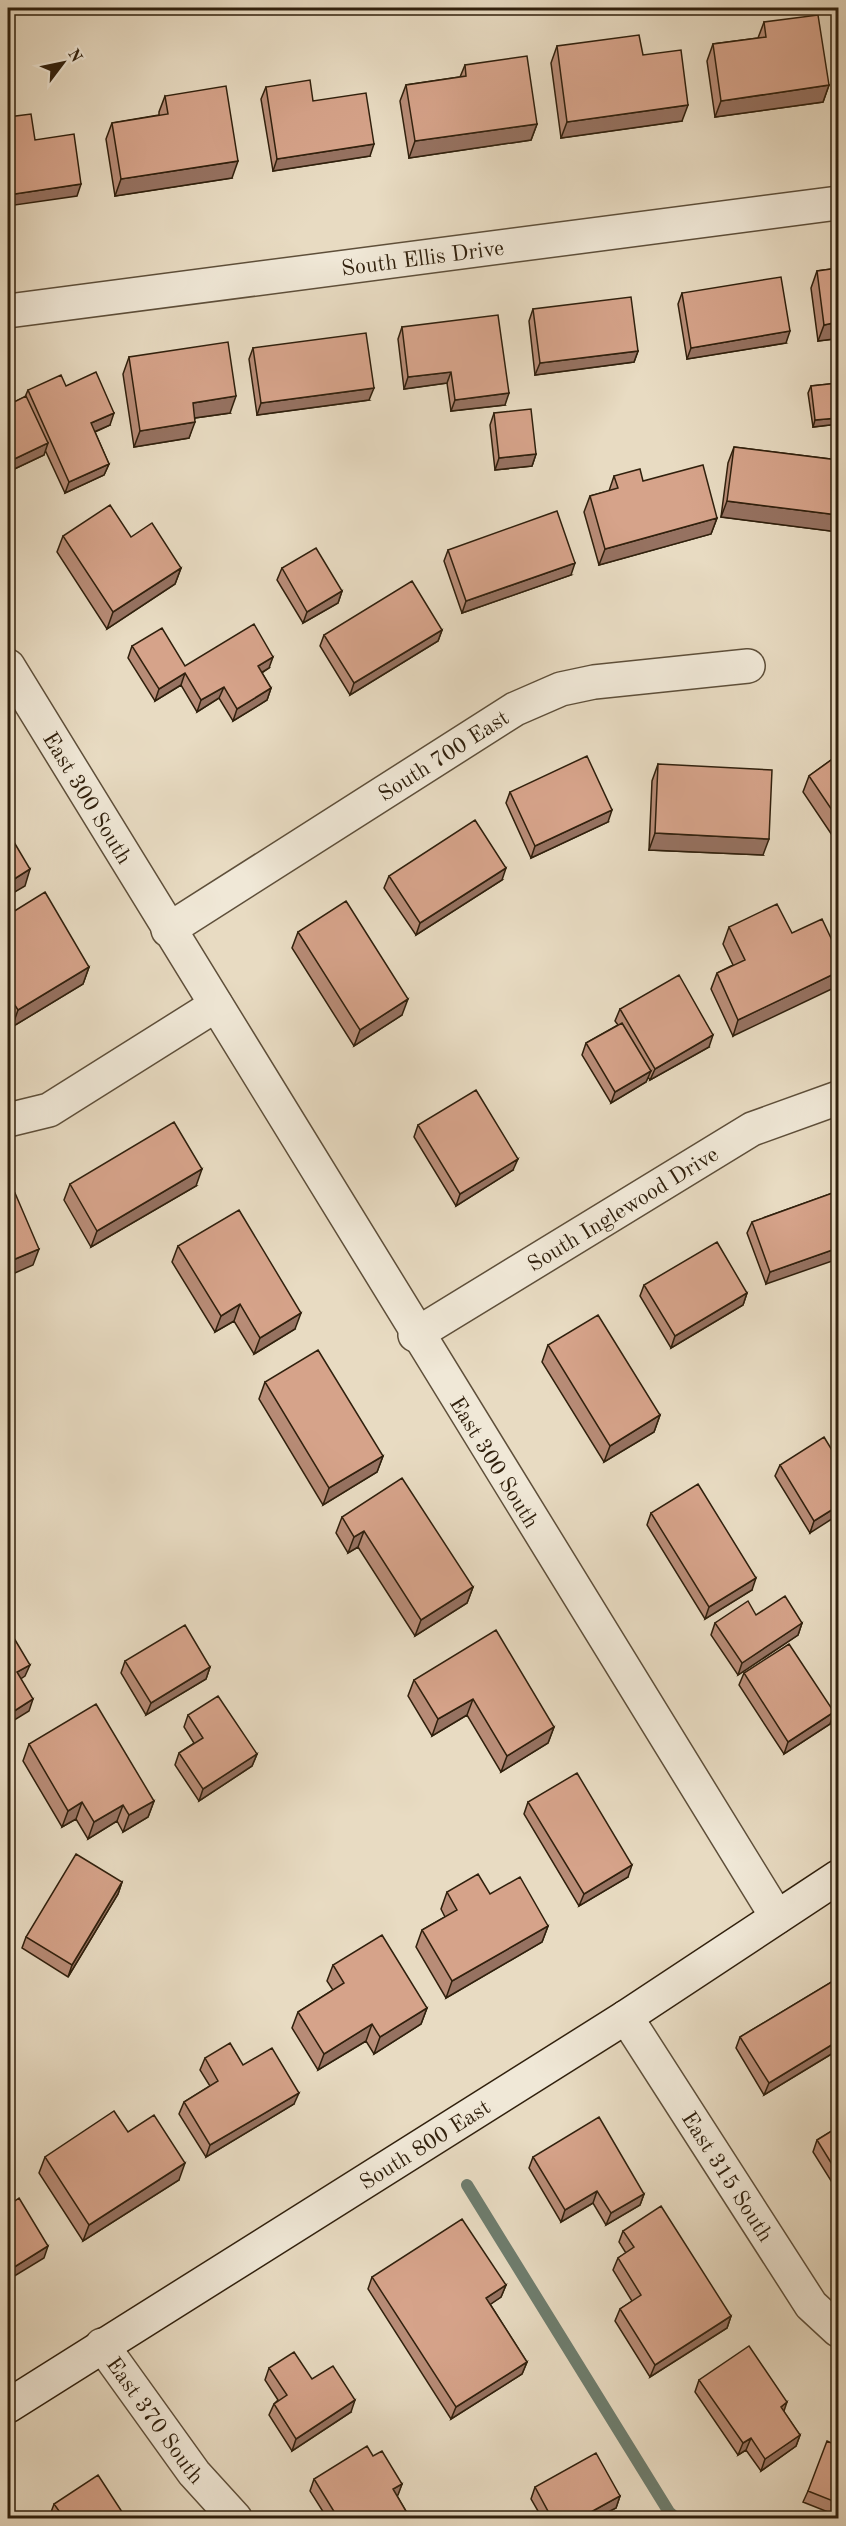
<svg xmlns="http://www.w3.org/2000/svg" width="846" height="2526" font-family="'Old Standard TT',serif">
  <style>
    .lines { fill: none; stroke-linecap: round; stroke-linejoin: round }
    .stream { stroke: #6e7d6e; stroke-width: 12 }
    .minor-casing { stroke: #5e4f3a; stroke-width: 36 }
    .tertiary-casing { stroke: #5e4f3a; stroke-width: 36 }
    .secondary-casing { stroke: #30200d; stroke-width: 36 }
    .minor { stroke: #f0e8d7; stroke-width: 33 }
    .tertiary { stroke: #f0e8d7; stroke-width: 33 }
    .secondary { stroke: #f0e8d7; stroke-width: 33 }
    .wall { fill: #b88c77; stroke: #30200d; stroke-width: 1.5 }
    .shaded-wall { fill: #967261; stroke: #30200d; stroke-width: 1.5 }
    .building { fill: #d6a38a; stroke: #30200d; stroke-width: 1.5 }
    .labels { text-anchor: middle; stroke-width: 4.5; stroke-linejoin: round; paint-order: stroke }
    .street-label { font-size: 22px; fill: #30200d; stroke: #f0e8d7 }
  </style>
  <rect width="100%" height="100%" fill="#e8dbc2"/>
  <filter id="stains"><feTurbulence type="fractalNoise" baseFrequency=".00333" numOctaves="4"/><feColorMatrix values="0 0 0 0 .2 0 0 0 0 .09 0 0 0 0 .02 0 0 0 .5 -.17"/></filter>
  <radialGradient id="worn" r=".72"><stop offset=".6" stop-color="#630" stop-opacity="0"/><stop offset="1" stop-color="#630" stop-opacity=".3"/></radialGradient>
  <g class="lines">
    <path class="stream" d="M467,2185L669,2512L676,2518"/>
    <g class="minor-casing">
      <g id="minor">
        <path id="s1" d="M8,311L838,203"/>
        <path id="s2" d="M168,930L515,709L561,689L594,682L748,666"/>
        <path d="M8,1120L49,1110L216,1005"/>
        <path id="s3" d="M415,1335L752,1129L838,1098"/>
        <path id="s4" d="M626,2017L811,2305L838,2330"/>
        <path id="s5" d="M102,2345L194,2473L235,2518"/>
      </g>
    </g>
    <g class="tertiary-casing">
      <g id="tertiary">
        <path id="s6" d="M8,666C263,1084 518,1502 777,1917"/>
      </g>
    </g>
    <g class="secondary-casing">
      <g id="secondary">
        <path id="s7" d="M8,2406L626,2017L838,1877"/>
      </g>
    </g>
    <use href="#minor" class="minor"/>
    <use href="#tertiary" class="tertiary"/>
    <use href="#secondary" class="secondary"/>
  </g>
  <path class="wall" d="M764,22L829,85L823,102L715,117L707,61L713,44L758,38Z
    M557,46L643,55L682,121L561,138L551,63Z
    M465,65L537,124L531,140L409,158L400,101L406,85L460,77Z
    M266,87L313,101L370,156L273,171L261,99Z
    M165,96L232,178L115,196L106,139L112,123L159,115V112Z
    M838,268V368L834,339L818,341L811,288L817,271Z
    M682,293L786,343L687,359L678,304Z
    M533,309L638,351L634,362L535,375L529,321Z
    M402,327L505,405L451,411L447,383L404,389L398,339Z
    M253,348L369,400L257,415L249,359Z
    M129,357L230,413L195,418L189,438L134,447L123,374Z
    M838,383V424L813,427L808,393L811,386Z
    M66,386L110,425L95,432L109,464L104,475L65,493L45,450L44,455L8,472V405L25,397L28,390Z
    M494,413L536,454L532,466L495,470L490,425Z
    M734,447L838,460V532L721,517L728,463Z
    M614,476L643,481L717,518L711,534L599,565L584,512L590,496L609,491Z
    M63,536L131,537L181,568L175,584L107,629L57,552Z
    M448,550L571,575L462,613L444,561Z
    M282,568L342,591L338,603L303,623L277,580Z
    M442,630L438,641L350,695L320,646L324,635Z
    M132,646L185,666L269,668L262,673L271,688L267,700L233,721L219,698L197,712L181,685L155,701L128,658Z
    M838,755V844L803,792L809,776Z
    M658,764L763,855L649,850L652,781Z
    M510,792L608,822L531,858L506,803Z
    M389,876L502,880L416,935L384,888Z
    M8,915L89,967L83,984L12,1027L8,1019Z
    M729,927L792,933L733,1036L711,989L717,973L733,965L723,944Z
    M298,932L402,1015L354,1046L292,948Z
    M620,1009L709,1047L650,1080L648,1077L646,1082L611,1103L582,1055L586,1043L618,1025L615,1021Z
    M418,1125L513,1170L456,1206L414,1137Z
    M70,1184L196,1186L91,1247L64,1200Z
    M838,1191L766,1284L747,1233L752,1222Z
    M178,1246L295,1329L254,1354L234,1321L215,1332L172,1262Z
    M644,1285L747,1293L743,1305L671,1348L640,1296Z
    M548,1345L660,1415L654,1432L604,1462L542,1362Z
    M265,1382L383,1456L377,1472L323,1505L259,1399Z
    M838,1460L810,1533L775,1476L780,1465Z
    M651,1513L752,1590L705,1619L647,1525Z
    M342,1517L473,1587L467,1603L415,1636L358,1547L348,1553L336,1533Z
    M756,1615L802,1623L798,1635L738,1675L711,1635L715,1623Z
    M125,1661L210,1667L206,1679L146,1715L121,1673Z
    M744,1673L830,1724L784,1754L739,1685Z
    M414,1680L554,1727L548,1743L501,1772L467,1715L432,1736L408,1696Z
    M188,1715L257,1754L252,1766L199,1801L175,1765L179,1753L194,1743L184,1727Z
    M29,1744L154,1801L148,1817L123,1832L117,1821L88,1839L76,1819L62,1827L23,1761Z
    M528,1802L628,1877L579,1906L524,1814Z
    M122,1882L118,1894L68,1977L22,1948L26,1937Z
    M447,1892L490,1894L548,1926L542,1942L446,1998L416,1947L422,1930L445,1917L441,1909Z
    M333,1965L427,2008L421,2024L374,2054L366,2041L318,2070L292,2028L298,2012L333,1990L327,1981Z
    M838,1978V2050L764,2095L736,2048L740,2037Z
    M205,2058L243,2065L294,2104L206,2157L179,2114L184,2102L210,2086L200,2070Z
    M838,2127V2192L813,2152L817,2140Z
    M128,2132L179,2180L83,2241L39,2173L45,2157Z
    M533,2157L644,2194L640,2205L606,2225L593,2203L561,2222L529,2168Z
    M623,2231L731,2316L727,2328L650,2377L615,2321L620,2309L632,2301L613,2270L618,2258L626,2253L619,2242Z
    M372,2277L506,2285L501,2297L490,2304L527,2362L522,2374L451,2419L368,2289Z
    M269,2368L351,2412L292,2451L269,2415L274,2404L278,2400L265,2380Z
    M699,2380L784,2412L800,2435L796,2446L761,2471L746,2450L738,2455L695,2392Z
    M838,2446V2516L803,2502L808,2491Z
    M373,2456L402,2484L397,2496L410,2518H327L310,2491L314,2479Z
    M535,2487L620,2496L616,2508L596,2518H542L531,2499Z
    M54,2504L126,2518H52L50,2515Z"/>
  <path class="shaded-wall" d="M829,85L823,102L715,117L721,101Z
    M688,105L682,121L561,138L567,122Z
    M537,124L531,140L409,158L415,141Z
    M374,144L370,156L273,171L277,159Z
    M238,161L232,178L115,196L121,179Z
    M81,184L77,196L8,206V195Z
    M838,322V327L834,339L818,341L824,325Z
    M790,331L786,343L687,359L691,348Z
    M638,351L634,362L535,375L540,363Z
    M451,372L447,383L404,389L408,377Z
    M374,388L369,400L257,415L261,403Z
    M509,393L505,405L451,411L455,400Z
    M236,396L230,413L187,419L193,403Z
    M114,413L110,425L87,435L91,423Z
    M838,418V424L813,427L815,420Z
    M195,422L189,438L134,447L140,431Z
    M48,443L44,455L8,472V462Z
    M536,454L532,466L495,470L499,458Z
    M109,464L104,475L65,493L69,482Z
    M727,501L838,515V532L721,517Z
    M717,518L711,534L599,565L605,549Z
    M575,563L571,575L462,613L466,601Z
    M181,568L175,584L107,629L113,612Z
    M342,591L338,603L303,623L307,612Z
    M442,630L438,641L350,695L354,683Z
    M273,657L269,668L254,677L258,666Z
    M185,673L181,685L155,701L159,689Z
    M224,687L219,698L197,712L201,700Z
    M271,688L267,700L233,721L237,709Z
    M612,810L608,822L531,858L535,846Z
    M655,833L769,839L763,855L649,850Z
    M506,868L502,880L416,935L420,923Z
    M30,869L25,886L8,896V883Z
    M89,967L83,984L12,1027L18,1010Z
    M838,972V986L733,1036L738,1020Z
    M11,999L8,1010V1001Z
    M408,999L402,1015L354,1046L360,1030Z
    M713,1035L709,1047L650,1080L655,1069Z
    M651,1071L646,1082L611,1103L615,1092Z
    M518,1159L513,1170L456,1206L460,1194Z
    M202,1169L196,1186L91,1247L97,1231Z
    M838,1248V1259L766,1284L770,1272Z
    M39,1249L33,1265L8,1276V1262Z
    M747,1293L743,1305L671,1348L675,1336Z
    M240,1304L234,1321L215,1332L221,1316Z
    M301,1313L295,1329L254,1354L260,1338Z
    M660,1415L654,1432L604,1462L610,1446Z
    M383,1456L377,1472L323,1505L329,1488Z
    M838,1506V1515L810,1533L814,1521Z
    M364,1531L358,1547L348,1553L354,1537Z
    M756,1578L752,1590L705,1619L709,1607Z
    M473,1587L467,1603L415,1636L421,1620Z
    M802,1623L798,1635L738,1675L742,1663Z
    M30,1665L25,1676L13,1684L17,1672Z
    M210,1667L206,1679L146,1715L151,1703Z
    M33,1699L29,1711L8,1724V1715Z
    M473,1699L467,1715L432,1736L438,1719Z
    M834,1712L830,1724L784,1754L788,1742Z
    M554,1727L548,1743L501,1772L507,1756Z
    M257,1754L252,1766L199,1801L203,1789Z
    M154,1801L148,1817L123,1832L129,1815Z
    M82,1802L76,1819L62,1827L68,1811Z
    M123,1805L117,1821L88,1839L94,1822Z
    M632,1865L628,1877L579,1906L584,1894Z
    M122,1882L118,1894L68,1977L72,1965Z
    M548,1926L542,1942L446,1998L452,1981Z
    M427,2008L421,2024L374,2054L380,2037Z
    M372,2024L366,2041L318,2070L324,2054Z
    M838,2041V2050L764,2095L769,2083Z
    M299,2093L294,2104L206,2157L210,2145Z
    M185,2163L179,2180L83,2241L89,2225Z
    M597,2191L593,2203L561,2222L565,2210Z
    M644,2194L640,2205L606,2225L611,2213Z
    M48,2246L44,2258L8,2280V2271Z
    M506,2285L501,2297L482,2310L486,2298Z
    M731,2316L727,2328L650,2377L655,2365Z
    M527,2362L522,2374L451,2419L456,2407Z
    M355,2400L351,2412L292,2451L296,2439Z
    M787,2402L783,2414L781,2407Z
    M800,2435L796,2446L761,2471L765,2459Z
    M751,2438L746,2450L738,2455L743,2443Z
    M402,2484L398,2495L388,2501L393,2489Z
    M620,2496L616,2508L596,2518H580Z"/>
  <path class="building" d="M818,15L829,85L721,101L713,44L766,37L764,22Z
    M639,35L643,55L681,50L688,105L567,122L557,46Z
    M527,56L537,124L415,141L406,85L466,76L465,65Z
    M310,80L313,101L366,93L374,144L277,159L266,87Z
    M226,86L238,161L121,179L112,123L168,114L165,96Z
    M31,114L35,140L74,134L81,184L8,195V117Z
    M838,268V322L824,325L817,271Z
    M781,277L790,331L691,348L682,293Z
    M631,297L638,351L540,363L533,309Z
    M498,315L509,393L455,400L451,372L408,377L402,327Z
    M366,333L374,388L261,403L253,348Z
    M228,342L236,396L193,403L195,422L140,431L129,357Z
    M96,372L114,413L91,423L109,464L69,482L28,390L61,375L66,386Z
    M838,383V418L815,420L811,386Z
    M26,396L48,443L8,462V405Z
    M531,409L536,454L499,458L494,413Z
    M734,447L838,460V515L727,501Z
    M703,465L717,518L605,549L590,496L618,488L614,476L640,469L643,481Z
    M110,505L131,537L152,523L181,568L113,612L63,536Z
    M557,511L575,563L466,601L448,550Z
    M316,548L342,591L307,612L282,568Z
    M412,581L442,630L354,683L324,635Z
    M254,624L273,657L258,666L271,688L237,709L224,687L201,700L185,673L159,689L132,646L162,628L185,666Z
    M838,755V819L809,776Z
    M587,756L612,810L535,846L510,792Z
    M658,764L772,770L769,839L655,833Z
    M475,820L506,868L420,923L389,876Z
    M8,832L30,869L8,883Z
    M45,892L89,967L18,1010L11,999L8,1001V915Z
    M346,901L408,999L360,1030L298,932Z
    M777,904L792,933L822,919L838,953V972L738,1020L717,973L745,960L729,927Z
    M679,975L713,1035L655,1069L620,1009Z
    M622,1023L651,1071L615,1092L586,1043Z
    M476,1090L518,1159L460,1194L418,1125Z
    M174,1122L202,1169L97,1231L70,1184Z
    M838,1191V1248L770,1272L752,1222Z
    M15,1193L39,1249L8,1262V1196Z
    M239,1210L301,1313L260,1338L240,1304L221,1316L178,1246Z
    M717,1242L747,1293L675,1336L644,1285Z
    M598,1315L660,1415L610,1446L548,1345Z
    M318,1350L383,1456L329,1488L265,1382Z
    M824,1437L838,1460V1506L814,1521L780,1465Z
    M402,1478L473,1587L421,1620L364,1531L354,1537L342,1517Z
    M698,1484L756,1578L709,1607L651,1513Z
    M785,1596L802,1623L742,1663L715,1623L748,1601L756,1615Z
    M185,1625L210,1667L151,1703L125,1661Z
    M8,1628L30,1665L17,1672L33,1699L8,1715Z
    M496,1630L554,1727L507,1756L473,1699L438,1719L414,1680Z
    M789,1644L834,1712L788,1742L744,1673Z
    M218,1696L257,1754L203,1789L179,1753L203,1738L188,1715Z
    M96,1704L154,1801L129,1815L123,1805L94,1822L82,1802L68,1811L29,1744Z
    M577,1773L632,1865L584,1894L528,1802Z
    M76,1854L122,1882L72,1965L26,1937Z
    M478,1874L490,1894L520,1877L548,1926L452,1981L422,1930L457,1910L447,1892Z
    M382,1935L427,2008L380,2037L372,2024L324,2054L298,2012L344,1983L333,1965Z
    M838,1978V2041L769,2083L740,2037Z
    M230,2043L243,2065L272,2048L299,2093L210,2145L184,2102L218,2081L205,2058Z
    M114,2111L128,2132L154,2115L185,2163L89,2225L45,2157Z
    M599,2117L644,2194L611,2213L597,2191L565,2210L533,2157Z
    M838,2127V2174L817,2140Z
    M19,2198L48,2246L8,2271V2206Z
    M661,2206L731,2316L655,2365L620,2309L641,2295L618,2258L634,2247L623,2231Z
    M462,2219L506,2285L486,2298L527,2362L456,2407L372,2277Z
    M749,2346L787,2402L781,2407L800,2435L765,2459L751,2438L743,2443L699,2380Z
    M294,2352L312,2379L333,2366L355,2400L296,2439L274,2404L287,2395L269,2368Z
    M827,2441L838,2446V2503L808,2491Z
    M367,2446L373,2456L382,2451L402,2484L393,2489L410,2518H338L314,2479Z
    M596,2453L620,2496L580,2518H543L550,2515L535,2487Z
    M98,2475L126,2518H64L54,2504Z
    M144,2514L146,2518H137Z"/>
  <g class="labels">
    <g class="street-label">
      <text dy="8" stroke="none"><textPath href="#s1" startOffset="418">South Ellis Drive</textPath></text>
      <text dy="8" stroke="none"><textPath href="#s2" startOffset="326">South 700 East</textPath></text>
      <text dy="8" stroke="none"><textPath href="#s6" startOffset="154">East 300 South</textPath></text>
      <text dy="8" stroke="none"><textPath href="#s3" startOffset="243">South Inglewood Drive</textPath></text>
      <text dy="8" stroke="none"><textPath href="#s6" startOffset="933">East 300 South</textPath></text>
      <text dy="8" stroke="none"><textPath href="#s7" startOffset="492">South 800 East</textPath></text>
      <text dy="8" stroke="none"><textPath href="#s4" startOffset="189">East 315 South</textPath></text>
      <text dy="8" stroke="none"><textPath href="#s5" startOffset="92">East 370 South</textPath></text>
    </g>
  </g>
  <rect width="846" height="2526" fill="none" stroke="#e8dbc2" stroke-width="30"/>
  <rect x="9" y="9" width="828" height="2508" fill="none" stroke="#30200d" stroke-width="3"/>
  <rect x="15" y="15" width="816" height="2496" fill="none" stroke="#30200d" stroke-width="1.5"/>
  <g transform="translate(63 63) rotate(58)" stroke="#f0e8d7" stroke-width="4.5" paint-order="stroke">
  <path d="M0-4.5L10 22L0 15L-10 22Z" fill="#30200d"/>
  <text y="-9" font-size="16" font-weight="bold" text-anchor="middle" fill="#30200d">N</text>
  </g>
  <rect width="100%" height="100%" filter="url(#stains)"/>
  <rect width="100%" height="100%" fill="url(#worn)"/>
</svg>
